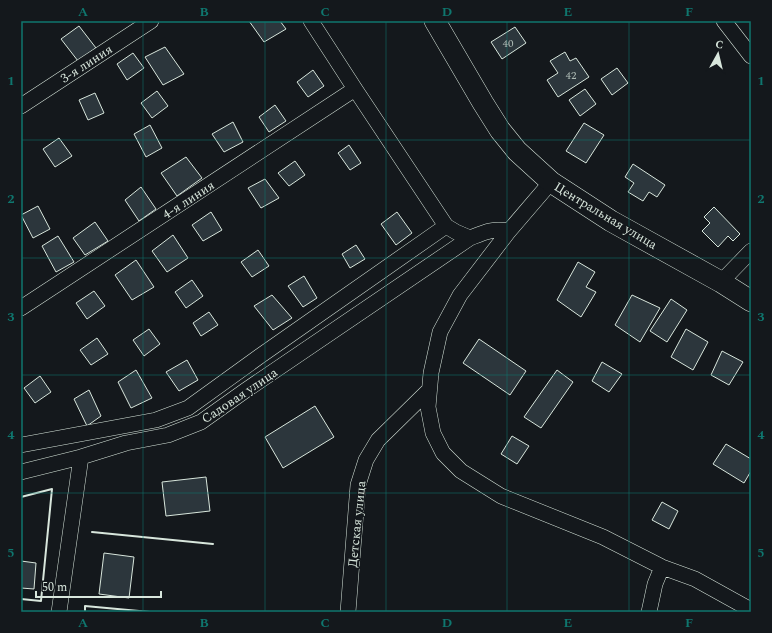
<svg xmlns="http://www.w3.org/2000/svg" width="772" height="633" font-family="Spectral,serif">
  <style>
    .building { fill: #2c363c; stroke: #d8e6dc }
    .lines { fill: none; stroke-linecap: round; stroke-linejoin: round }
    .street-casing { stroke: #d8e6dc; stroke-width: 16 }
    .secondary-casing { stroke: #d8e6dc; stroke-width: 22 }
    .street { stroke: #14181c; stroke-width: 15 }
    .secondary { stroke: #14181c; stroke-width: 21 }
    .wall { stroke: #d8e6dc; stroke-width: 2 }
    .grid { fill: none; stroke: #0f766e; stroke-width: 1; stroke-opacity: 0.55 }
    .labels { text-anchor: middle; stroke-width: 3; stroke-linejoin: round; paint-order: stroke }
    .number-label { font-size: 11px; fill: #adbab4 }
    .street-label { font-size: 13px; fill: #d8e6dc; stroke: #14181c }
    .neatline { fill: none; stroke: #0f766e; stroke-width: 1.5 }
    .grid-label { font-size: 13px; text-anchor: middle; font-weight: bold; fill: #0f766e }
  </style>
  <rect width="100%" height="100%" fill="#14181c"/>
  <path class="building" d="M249,21H280L286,29L264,42Z
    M79,26L96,48L78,61L61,39Z
    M515,27L526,43L502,59L491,42Z
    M165,47L184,74L163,85L145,57Z
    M565,52L570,61L576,58L589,77L558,97L547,80L558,73L550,61Z
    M133,53L144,68L127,80L117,64Z
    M617,68L628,83L612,95L601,79Z
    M313,70L324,86L308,97L297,82Z
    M585,89L596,104L580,116L569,100Z
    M157,91L168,106L152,118L141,103Z
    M95,93L104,113L88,120L79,100Z
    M275,105L286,121L269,132L259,117Z
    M233,122L243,142L224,152L212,134Z
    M584,123L604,135L586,163L566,151Z
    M150,125L162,148L146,157L134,134Z
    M59,138L72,156L55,167L43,149Z
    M349,145L361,163L350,170L338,153Z
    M186,157L202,178L177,196L161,173Z
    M295,161L305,175L289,186L278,173Z
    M633,164L665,185L657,197L649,192L643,201L628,192L634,183L625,177Z
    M265,179L279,198L261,208L248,188Z
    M141,187L156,209L139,221L125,200Z
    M38,206L50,229L33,238L21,215Z
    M714,207L740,234L733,241L728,236L718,247L702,231L710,223L704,217Z
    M211,212L222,230L203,241L192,225Z
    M397,212L412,233L396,245L381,224Z
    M95,222L108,241L85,255L73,238Z
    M173,235L188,258L167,272L152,251Z
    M58,236L74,262L56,272L42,246Z
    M356,245L365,259L350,268L342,254Z
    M258,250L269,266L252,277L241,262Z
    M136,260L154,287L132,300L115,275Z
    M578,262L595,272L586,287L596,292L581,317L557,300Z
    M304,276L317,298L303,307L288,286Z
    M192,280L203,296L186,308L175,292Z
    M94,291L105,306L87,319L76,303Z
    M272,295L292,318L273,330L254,306Z
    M632,295L660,308L640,342L615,325Z
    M671,299L687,310L667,342L650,331Z
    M209,312L218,325L201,336L193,323Z
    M149,329L160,344L144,356L133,340Z
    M686,329L708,342L693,370L671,357Z
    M97,338L108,354L91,365L80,350Z
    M479,339L526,371L510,395L463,363Z
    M722,351L743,362L729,385L711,375Z
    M187,360L198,380L179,391L166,372Z
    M602,362L622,374L609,392L592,381Z
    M136,370L152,398L131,408L118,382Z
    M557,370L573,382L541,428L524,417Z
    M40,376L51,392L35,403L24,388Z
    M89,390L101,416L87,426L74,399Z
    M315,406L334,437L283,468L265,437Z
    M512,436L529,446L517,464L501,454Z
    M726,444L751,459V471L744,483L713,464Z
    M206,477L210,511L166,516L162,482Z
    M662,502L678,511L669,529L652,520Z
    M104,553L134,557L129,598L99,594Z
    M21,561L36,563L34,589L21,588Z"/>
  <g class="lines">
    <g class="street-casing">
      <path id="street" d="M311,21L355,89L446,226L456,232L470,238
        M724,21L751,56
        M21,106L151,21
        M551,182L509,231L460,295L440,332L431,373L428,407L433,433L443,453L461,471L501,496L603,537L662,567L695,579L751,610
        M721,282L751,251
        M21,308L355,89
        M21,445L156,420L188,408L260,356L446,226
        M21,472L81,457L126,443L168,435L201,422L246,390L470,238C485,232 493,228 509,231
        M59,612L81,457
        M348,612L358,485L366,460L378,440L429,390
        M649,612L655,584L662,567"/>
    </g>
    <g class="secondary-casing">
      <path id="secondary" d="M435,21L483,103L500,130L517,151L551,182L611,221L721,282L751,301"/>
    </g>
    <use href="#street" class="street"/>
    <use href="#secondary" class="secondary"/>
    <path class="wall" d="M21,497L52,489L41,601L21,599
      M92,532L213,544
      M85,612V606L150,612"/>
  </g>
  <path class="grid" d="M143,21V612M265,21V612M386,21V612M507,21V612M629,21V612M21,140H751M21,258H751M21,375H751M21,493H751"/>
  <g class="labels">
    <g class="number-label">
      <text x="508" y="47">40</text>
      <text x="571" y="79">42</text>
    </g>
    <g class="street-label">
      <text transform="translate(86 63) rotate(-33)" y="5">3-я линия</text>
      <text transform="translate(188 199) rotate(-33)" y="5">4-я линия</text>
      <text transform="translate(606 215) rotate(31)" y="5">Центральная улица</text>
      <text transform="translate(239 395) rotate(-34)" y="5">Садовая улица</text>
      <text transform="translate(356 524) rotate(-84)" y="5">Детская улица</text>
    </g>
  </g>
  <rect width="772" height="633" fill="none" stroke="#14181c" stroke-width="44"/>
  <g transform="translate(718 54) rotate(8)" stroke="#14181c" stroke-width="3" paint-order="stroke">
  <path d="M0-3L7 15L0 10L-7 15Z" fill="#d8e6dc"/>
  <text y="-6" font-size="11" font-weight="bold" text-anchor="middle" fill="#d8e6dc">С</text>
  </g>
  <path d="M36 591v6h125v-6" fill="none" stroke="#d8e6dc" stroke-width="2"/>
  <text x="42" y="591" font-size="12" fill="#d8e6dc" stroke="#14181c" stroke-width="3" paint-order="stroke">50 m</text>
  <rect x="22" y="22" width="728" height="589" class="neatline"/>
  <g class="grid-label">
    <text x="83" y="16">A</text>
    <text x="204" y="16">B</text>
    <text x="325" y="16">C</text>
    <text x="447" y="16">D</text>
    <text x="568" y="16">E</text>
    <text x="689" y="16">F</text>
    <text x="11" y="85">1</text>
    <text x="761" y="85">1</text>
    <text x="11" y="203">2</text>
    <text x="761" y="203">2</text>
    <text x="11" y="321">3</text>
    <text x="761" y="321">3</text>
    <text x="11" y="439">4</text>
    <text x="761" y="439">4</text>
    <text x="11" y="557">5</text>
    <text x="761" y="557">5</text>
    <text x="83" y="627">A</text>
    <text x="204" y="627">B</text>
    <text x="325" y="627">C</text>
    <text x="447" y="627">D</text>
    <text x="568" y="627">E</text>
    <text x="689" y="627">F</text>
  </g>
</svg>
